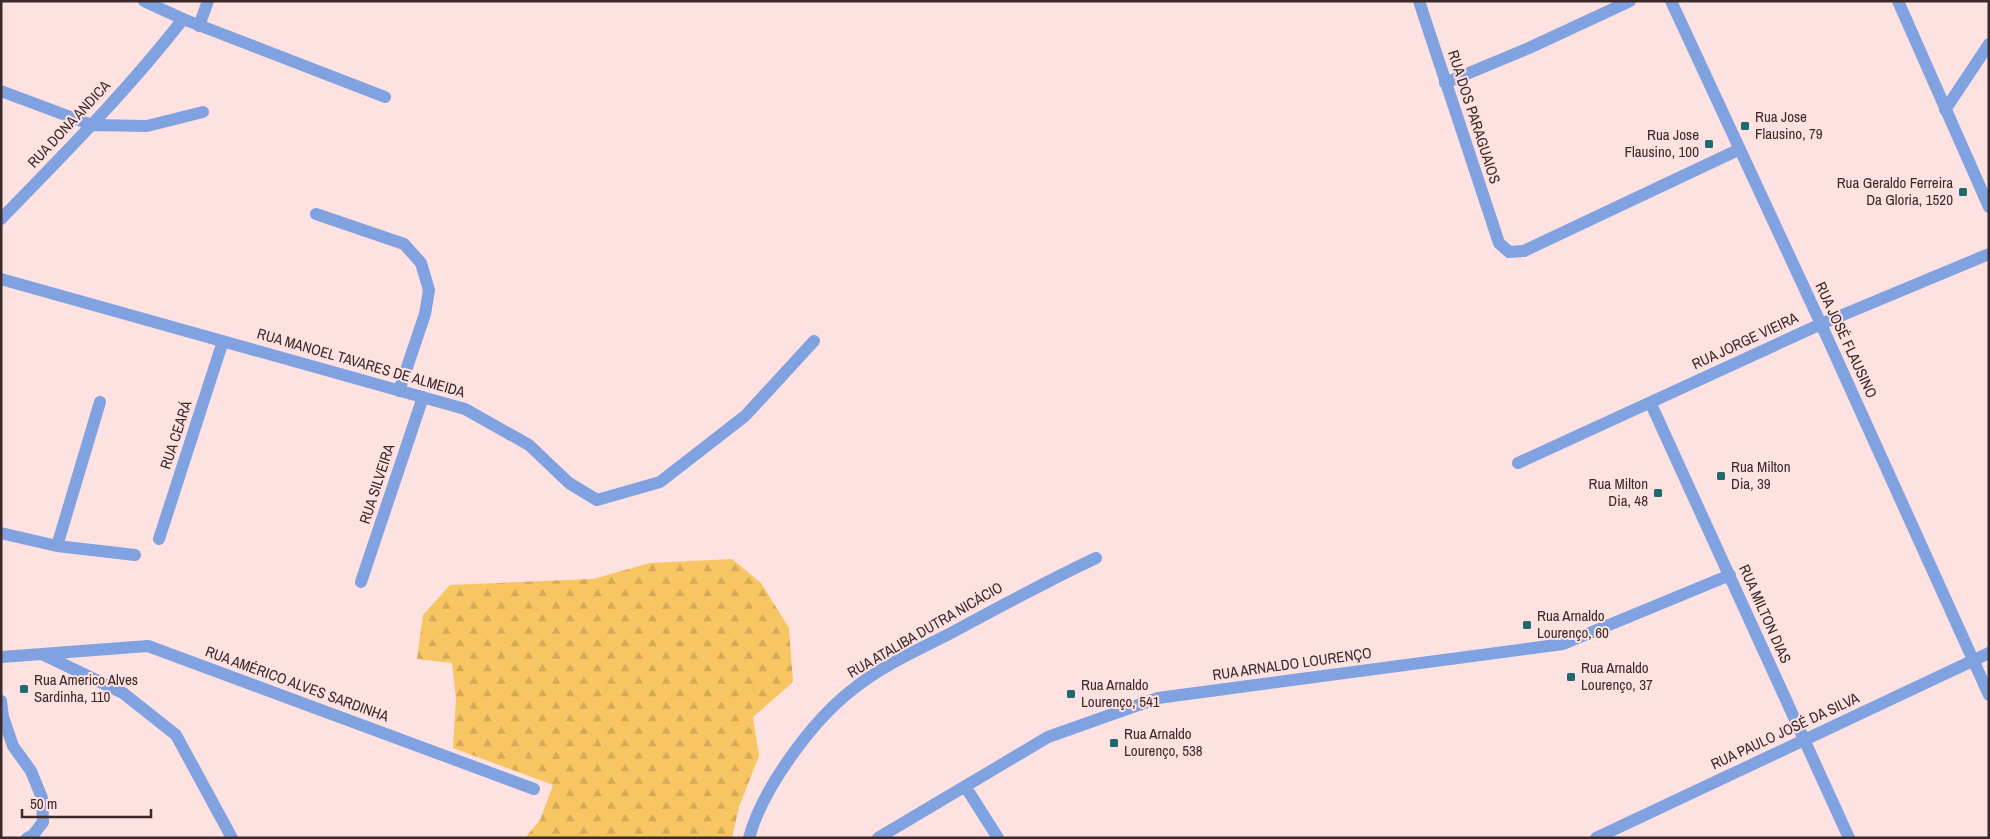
<svg xmlns="http://www.w3.org/2000/svg" width="1990" height="839" font-family="'Archivo Narrow',sans-serif">
  <style>
    .forest { fill: url(#forest-firs) }
    .lines { fill: none; stroke-linecap: round; stroke-linejoin: round }
    .minor { stroke: #80a2e0; stroke-width: 12 }
    .poi-dot { fill: #1e6a6f; stroke: #fee2e1; stroke-width: 2 }
    .labels { text-anchor: middle; stroke-width: 4; stroke-linejoin: round; paint-order: stroke }
    .street-label { font-size: 15px; fill: #3b2a29; stroke: #fee2e1 }
    .poi-label { font-size: 15px; fill: #3b2a29; stroke: #fee2e1; text-anchor: start }
  </style>
  <defs>
    <pattern id="forest-firs" width="22" height="20" patternUnits="userSpaceOnUse" patternTransform="scale(1.25)"><rect width="22" height="20" fill="#f8c563"/><path d="M5 1l3.5 6h-7zM16 11l3.5 6h-7z" fill="#d6a956"/></pattern>
  </defs>
  <rect width="100%" height="100%" fill="#fee2e1"/>
  <path class="forest" d="M732,559L761,583L789,628L793,682L753,717L759,756L739,807L732,838H525L540,820L553,785L453,748L456,698L452,663L417,659L423,615L450,585L593,579L650,563Z"/>
  <g class="lines">
    <path class="minor" d="M144,1L183,19
      M1419,1L1499,243L1509,252L1524,251L1740,149
      M1671,1L1821,324L1989,695
      M1898,1L1989,207
      M199,26L208,1
      M1445,83L1529,48L1630,1
      M1,91L92,125L147,126L203,112
      M1945,110L1989,44
      M316,214L404,244L421,263L429,290L425,314L399,391
      M1,219C64,154 128,90 183,19L385,97
      M1,279L465,409L529,445L569,483L597,500L660,482L745,416L814,341
      M1651,404L1849,838
      M1518,463L1821,324L1989,254
      M1,533L57,546L135,555
      M159,539L223,341
      M57,546L100,402
      M361,582L423,397
      M42,654L148,646L534,789
      M1,657L42,654L123,693L176,735L232,838
      M1,701L3,717L13,746L31,771L42,798L43,822L33,835L27,838
      M965,786L998,838
      M749,838C762,789 812,721 852,690C881,666 918,650 951,633C999,607 1047,581 1096,558
      M878,838L1048,737L1158,698L1563,644L1730,575
      M1596,838L1989,653"/>
  </g>
  <g class="poi-dot">
    <rect x="1740" y="121" width="10" height="10" rx="2.5"/>
    <rect x="1704" y="139" width="10" height="10" rx="2.5"/>
    <rect x="1958" y="187" width="10" height="10" rx="2.5"/>
    <rect x="1716" y="471" width="10" height="10" rx="2.5"/>
    <rect x="1653" y="488" width="10" height="10" rx="2.5"/>
    <rect x="1522" y="620" width="10" height="10" rx="2.5"/>
    <rect x="1566" y="672" width="10" height="10" rx="2.5"/>
    <rect x="19" y="684" width="10" height="10" rx="2.5"/>
    <rect x="1066" y="689" width="10" height="10" rx="2.5"/>
    <rect x="1109" y="738" width="10" height="10" rx="2.5"/>
  </g>
  <g class="labels">
    <g class="street-label">
      <text transform="translate(1474 117) rotate(72)" y="5">RUA DOS PARAGUAIOS</text>
      <text transform="translate(69 124) rotate(-47)" y="5">RUA DONA ANDICA</text>
      <text transform="translate(1846 340) rotate(65)" y="5">RUA JOSÉ FLAUSINO</text>
      <text transform="translate(1745 341) rotate(-25)" y="5">RUA JORGE VIEIRA</text>
      <text transform="translate(361 363) rotate(16)" y="5">RUA MANOEL TAVARES DE ALMEIDA</text>
      <text transform="translate(176 435) rotate(-72)" y="5">RUA CEARÁ</text>
      <text transform="translate(377 484) rotate(-72)" y="5">RUA SILVEIRA</text>
      <text transform="translate(1765 614) rotate(66)" y="5">RUA MILTON DIAS</text>
      <text transform="translate(925 630) rotate(-30)" y="5">RUA ATALIBA DUTRA NICÁCIO</text>
      <text transform="translate(1292 664) rotate(-8)" y="5">RUA ARNALDO LOURENÇO</text>
      <text transform="translate(297 684) rotate(20)" y="5">RUA AMÉRICO ALVES SARDINHA</text>
      <text transform="translate(1785 731) rotate(-25)" y="5">RUA PAULO JOSÉ DA SILVA</text>
    </g>
    <g class="poi-label">
      <text x="1755" y="122">Rua Jose<tspan x="1755" dy="17">Flausino, 79</tspan></text>
      <text x="1699" y="140" text-anchor="end">Rua Jose<tspan x="1699" dy="17">Flausino, 100</tspan></text>
      <text x="1953" y="188" text-anchor="end">Rua Geraldo Ferreira<tspan x="1953" dy="17">Da Gloria, 1520</tspan></text>
      <text x="1731" y="472">Rua Milton<tspan x="1731" dy="17">Dia, 39</tspan></text>
      <text x="1648" y="489" text-anchor="end">Rua Milton<tspan x="1648" dy="17">Dia, 48</tspan></text>
      <text x="1537" y="621">Rua Arnaldo<tspan x="1537" dy="17">Lourenço, 60</tspan></text>
      <text x="1581" y="673">Rua Arnaldo<tspan x="1581" dy="17">Lourenço, 37</tspan></text>
      <text x="34" y="685">Rua Americo Alves<tspan x="34" dy="17">Sardinha, 110</tspan></text>
      <text x="1081" y="690">Rua Arnaldo<tspan x="1081" dy="17">Lourenço, 541</tspan></text>
      <text x="1124" y="739">Rua Arnaldo<tspan x="1124" dy="17">Lourenço, 538</tspan></text>
    </g>
  </g>
  <rect width="1990" height="839" fill="none" stroke="#3b2a29" stroke-width="5"/>
  <path d="M22 809v8h129v-8" fill="none" stroke="#3b2a29" stroke-width="2.5"/>
  <text x="30" y="809" font-size="15" fill="#3b2a29" stroke="#fee2e1" stroke-width="4" paint-order="stroke">50 m</text>
</svg>
